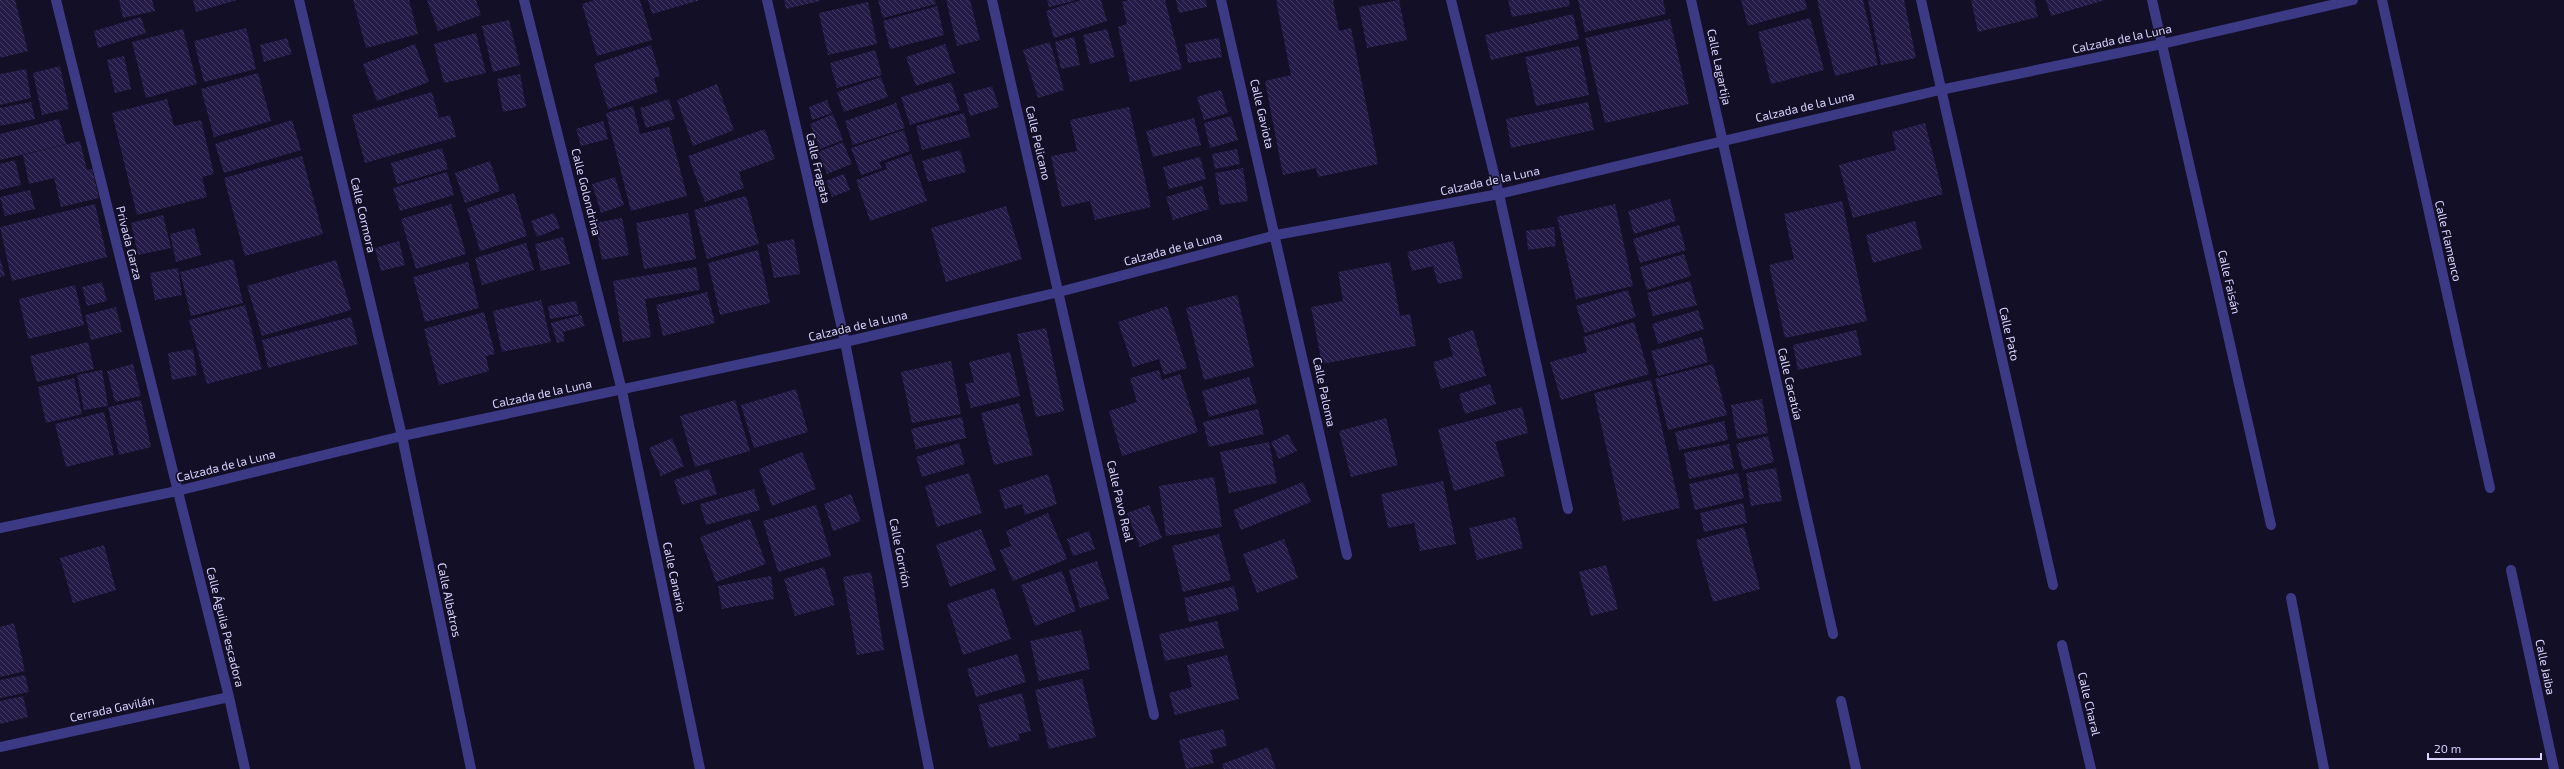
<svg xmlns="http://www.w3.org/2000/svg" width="2564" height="769" font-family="'Exo 2',sans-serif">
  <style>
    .building { fill: url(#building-back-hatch) }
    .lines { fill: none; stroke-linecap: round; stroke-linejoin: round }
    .minor { stroke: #3d3a85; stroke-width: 10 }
    .labels { text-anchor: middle; stroke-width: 3.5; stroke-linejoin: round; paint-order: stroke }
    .street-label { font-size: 12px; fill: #d9d4ff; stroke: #130f26 }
  </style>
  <defs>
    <pattern id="building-back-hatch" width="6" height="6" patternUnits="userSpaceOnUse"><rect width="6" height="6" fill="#241b47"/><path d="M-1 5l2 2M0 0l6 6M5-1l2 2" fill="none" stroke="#433b63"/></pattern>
  </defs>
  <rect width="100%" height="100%" fill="#130f26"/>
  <path class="building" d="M0,0H15L28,51L0,58Z
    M119,0H152L155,11L123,18Z
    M193,0H237L196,12Z
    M353,0H409L418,34L366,48Z
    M427,0H476L481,15L438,31Z
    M595,0H640L652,40L597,56L582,4Z
    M648,0H700L652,14Z
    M784,0H820V1L786,9Z
    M878,0H935L936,4L883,18Z
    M946,0H970L980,40L957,46Z
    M1047,0H1074V1L1049,7Z
    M1081,0H1101L1107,21L1054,38L1046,11Z
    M1129,0H1165L1182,69L1130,82L1118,27L1127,24L1122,2Z
    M1176,0H1206L1207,7L1179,13Z
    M1276,0H1333L1339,31L1351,28L1378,164L1318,177L1316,168L1283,175L1265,81L1291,75Z
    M1399,0L1407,40L1367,48L1359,7Z
    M1508,0H1569L1570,6L1512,17Z
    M1578,0H1663L1666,14L1585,32Z
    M1741,0H1805L1807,9L1748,26Z
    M1817,0H1863L1878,65L1835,76Z
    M1868,0H1904L1916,58L1881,65Z
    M1971,0H2034L2038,17L1978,32Z
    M2046,0H2105L2051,16Z
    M868,2L877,44L828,55L819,13Z
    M937,6L944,35L890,49L883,21Z
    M1573,14L1579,39L1491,60L1485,35Z
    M141,17L146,33L98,48L94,31Z
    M1810,18L1824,70L1771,84L1758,32Z
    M1670,19L1689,104L1605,123L1585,38Z
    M509,20L520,65L493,72L482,26Z
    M246,28L256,69L204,82L194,41Z
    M183,29L197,84L146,98L132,42Z
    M1107,29L1115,57L1090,64L1083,35Z
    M476,33L486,73L444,83L434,44Z
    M1074,37L1080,65L1061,69L1055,42Z
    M287,38L292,54L264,62L260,45Z
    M1219,38L1222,57L1188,63L1185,44Z
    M1050,42L1064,90L1038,98L1023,50Z
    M415,44L429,82L377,101L363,64Z
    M945,44L955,73L916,86L906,57Z
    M651,45L660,76L654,78L658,92L608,109L594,64Z
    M1579,46L1589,95L1536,106L1525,57Z
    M875,50L882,75L837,88L830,63Z
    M124,56L131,89L115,93L107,60Z
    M60,66L69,109L42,115L33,73Z
    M26,69L31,98L0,105V74Z
    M258,73L271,121L214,137L201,89Z
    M520,74L526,107L503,112L497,79Z
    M881,77L888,97L844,112L837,92Z
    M951,82L960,110L910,125L901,97Z
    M717,84L734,130L693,146L677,100Z
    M992,86L999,107L970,116L964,94Z
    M1221,90L1228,113L1204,120L1197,97Z
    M432,92L439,118L450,115L456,137L365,163L352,115Z
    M167,99L174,126L201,120L214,174L202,177L207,197L137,215L112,113Z
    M669,99L675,119L646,128L640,108Z
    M827,100L832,113L812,120L809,107Z
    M31,102L35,119L0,126V108Z
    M1588,102L1594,130L1511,148L1506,119Z
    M896,103L905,128L853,145L845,121Z
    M633,106L640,134L669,127L687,196L631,211L606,113Z
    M1129,107L1151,207L1095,220L1090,201L1062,207L1051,156L1077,151L1070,120Z
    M964,113L970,137L922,150L916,126Z
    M833,114L843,140L820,149L810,124Z
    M1231,116L1238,140L1210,148L1204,123Z
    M1194,118L1201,145L1153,157L1146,131Z
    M59,119L66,144L0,160V134Z
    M292,120L301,150L224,173L215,144Z
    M603,121L608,139L581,146L576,129Z
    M1925,123L1943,194L1853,218L1839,165L1896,150L1892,132Z
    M765,129L775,159L739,172L744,188L705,202L688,156Z
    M904,130L910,151L879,162L882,168L861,175L851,148Z
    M80,141L87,170L92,169L99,198L61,207L54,178L29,184L23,155Z
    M843,142L852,164L827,174L818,152Z
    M442,148L448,169L397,184L391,163Z
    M1237,149L1240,164L1215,169L1212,154Z
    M960,150L966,172L928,182L922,161Z
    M911,154L927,201L870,221L856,180L887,169L885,163Z
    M302,156L323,234L245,256L224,178Z
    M1200,157L1206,179L1169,189L1163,167Z
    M15,160L21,185L0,190V164Z
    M490,161L500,191L465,203L455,173Z
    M1243,168L1248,201L1220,205L1215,173Z
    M447,172L454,195L400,211L393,188Z
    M844,174L850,190L832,197L826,181Z
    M615,177L624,205L601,213L592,184Z
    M1202,186L1209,209L1173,220L1166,197Z
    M30,190L35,209L5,216L0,197Z
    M514,193L527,236L480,251L467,208Z
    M746,196L759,244L707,259L694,210Z
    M1670,199L1676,221L1634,234L1628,211Z
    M1842,201L1867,321L1785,338L1769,265L1794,259L1784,214Z
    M95,204L107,257L12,281L0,227Z
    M451,204L466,254L416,269L401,219Z
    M1615,204L1633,286L1576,299L1557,217Z
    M1006,206L1022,259L946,282L931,228Z
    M554,213L560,228L537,237L531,221Z
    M688,213L696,259L644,269L636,223Z
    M163,215L171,248L138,255L131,223Z
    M622,218L629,255L602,260L595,223Z
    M1915,221L1922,249L1873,263L1866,235Z
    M1679,225L1686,250L1640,263L1633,239Z
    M1554,227L1556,246L1528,250L1526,231Z
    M194,228L201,255L176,262L170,234Z
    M563,237L570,264L541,271L535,244Z
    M794,239L800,274L774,278L767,244Z
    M399,241L405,265L381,271L375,248Z
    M1453,241L1463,278L1438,284L1433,266L1412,271L1407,252Z
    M526,243L534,270L482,285L475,258Z
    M758,250L770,303L720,315L708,263Z
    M1684,254L1691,276L1647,290L1640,267Z
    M0,258L5,276L0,277Z
    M233,259L243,303L191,316L180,272Z
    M336,260L351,310L262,336L247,286Z
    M468,262L479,308L425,322L413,277Z
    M1390,262L1400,316L1410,314L1416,346L1322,364L1311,307L1343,301L1338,272Z
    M696,267L700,290L645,299L651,337L623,342L613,281Z
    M178,268L182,295L155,300L150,273Z
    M1690,281L1697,305L1653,316L1647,293Z
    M102,282L107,301L87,306L82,287Z
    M75,285L84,325L28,339L19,299Z
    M1628,290L1636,317L1585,333L1576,306Z
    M707,292L715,323L663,336L656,305Z
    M1237,295L1254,367L1204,380L1186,308Z
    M541,300L551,342L502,352L493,311Z
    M576,301L579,314L550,319L548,306Z
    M245,305L262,369L207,384L189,320Z
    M1167,306L1187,368L1164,375L1159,359L1133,367L1118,322Z
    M116,307L122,332L91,340L85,315Z
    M1698,310L1704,329L1658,344L1652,324Z
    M484,312L495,354L486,356L489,371L439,385L424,329Z
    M581,315L585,326L563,332L565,341L557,343L551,323Z
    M351,317L358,344L268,368L262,340Z
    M1634,322L1649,374L1561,400L1550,362L1587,352L1583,337Z
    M1046,328L1064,411L1036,417L1017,334Z
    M1473,330L1486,376L1441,389L1433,362L1453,356L1448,338Z
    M1856,330L1862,355L1798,370L1793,345Z
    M1702,337L1708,362L1658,376L1651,351Z
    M88,342L94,369L37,382L30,356Z
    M193,349L197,375L172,380L168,353Z
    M1010,352L1020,396L971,408L965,384L974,382L969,362Z
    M951,361L961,414L912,423L901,372Z
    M133,364L141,396L115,402L107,371Z
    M1713,364L1727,415L1668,430L1655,379Z
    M102,370L108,406L84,410L77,375Z
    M1159,370L1162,380L1180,374L1198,432L1122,456L1109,411L1137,402L1130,378Z
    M1249,377L1257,403L1209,417L1202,391Z
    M74,378L82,414L46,423L38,387Z
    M1651,380L1680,508L1623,521L1594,393Z
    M1490,384L1496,404L1465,414L1459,394Z
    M796,389L808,432L754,448L741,405Z
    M1762,399L1768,433L1737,439L1731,405Z
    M141,400L151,447L119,455L108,407Z
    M735,400L750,451L695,467L680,416Z
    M1019,403L1033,455L994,465L981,413Z
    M1522,407L1528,433L1495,442L1505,476L1454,491L1438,429Z
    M1258,409L1264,434L1209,447L1203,422Z
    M104,412L114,455L66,467L55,424Z
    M962,417L966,438L916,449L911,429Z
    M1386,418L1398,465L1351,477L1339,431Z
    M1724,421L1728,440L1679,450L1675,432Z
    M1288,434L1297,451L1279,459L1271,442Z
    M1768,436L1774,462L1743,470L1736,444Z
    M672,438L684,466L661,476L649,448Z
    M1269,442L1277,483L1229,493L1220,452Z
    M959,443L965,464L922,477L916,457Z
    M1729,444L1734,469L1689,479L1684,453Z
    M802,452L816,489L772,506L759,469Z
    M1776,468L1782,501L1751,506L1746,473Z
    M709,469L717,494L682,505L674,480Z
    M969,473L982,513L937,527L925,486Z
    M1738,473L1744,498L1695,510L1689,484Z
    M1048,474L1057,504L1025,515L1022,504L1005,509L999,490Z
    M1214,477L1222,527L1166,536L1159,486Z
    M1443,481L1456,544L1420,551L1414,523L1388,528L1381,494Z
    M1303,482L1311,502L1241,530L1233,510Z
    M754,489L760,510L706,525L700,504Z
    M851,494L861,521L833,531L824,504Z
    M1743,503L1747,523L1704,532L1700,513Z
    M816,505L831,556L778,572L763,521Z
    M1149,505L1162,538L1140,547L1127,513Z
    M1048,513L1067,559L1013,581L1000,550L1011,546L1006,531Z
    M1515,517L1523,548L1477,560L1469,528Z
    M750,519L766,564L716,582L700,537Z
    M1744,527L1760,589L1713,602L1696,540Z
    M981,529L996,570L950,587L936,545Z
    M1089,531L1095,549L1073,556L1067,539Z
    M1219,534L1231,580L1183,592L1172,546Z
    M1284,539L1298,578L1257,593L1243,554Z
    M104,545L116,590L73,603L60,558Z
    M1097,561L1109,599L1080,608L1069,570Z
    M1606,565L1618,609L1591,616L1579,572Z
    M824,567L835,605L795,616L784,579Z
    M1062,571L1076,611L1035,626L1021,585Z
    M871,572L884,650L857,655L843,577Z
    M771,576L774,599L722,609L718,586Z
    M1234,586L1239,610L1189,622L1184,598Z
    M994,588L1011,639L963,655L947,604Z
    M1217,621L1224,648L1165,661L1159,634Z
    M14,623L25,671L0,677V627Z
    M1081,630L1090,669L1039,681L1030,641Z
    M1017,654L1026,682L976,697L967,669Z
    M1227,655L1239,699L1175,715L1169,693L1192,687L1187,665Z
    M25,675L29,692L0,698V680Z
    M1082,679L1096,737L1049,749L1035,690Z
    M1022,693L1031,731L1018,734L1020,740L989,748L978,705Z
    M23,696L28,717L0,724V701Z
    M1223,729L1227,746L1210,750L1214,763L1186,769L1179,740Z
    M1268,747L1276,769H1224L1222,764Z"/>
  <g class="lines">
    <path class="minor" d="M56,0L229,697L245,769
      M299,0L402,436L471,769
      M524,0L622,391L700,769
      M767,0L845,342L929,769
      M992,0L1154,715
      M1221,0L1347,555
      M1451,0L1499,194L1568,509
      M1691,0L1833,634
      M1921,0L2053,585
      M2152,0L2271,525
      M2382,0L2490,488
      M0,528L177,491L402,436L845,342L1059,292L1276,235L1499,194L1940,90L2162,44L2353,0
      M2511,570L2554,769
      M2291,598L2324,769
      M2062,645L2091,769
      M1841,701L1856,769
      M0,747L229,697"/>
  </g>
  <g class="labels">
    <g class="street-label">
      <text transform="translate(2122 39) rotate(-12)" y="4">Calzada de la Luna</text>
      <text transform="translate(1719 67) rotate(78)" y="4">Calle Lagartija</text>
      <text transform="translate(1805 107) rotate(-13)" y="4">Calzada de la Luna</text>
      <text transform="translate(1262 114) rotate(77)" y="4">Calle Gaviota</text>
      <text transform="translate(1038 143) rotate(77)" y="4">Calle Pelicano</text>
      <text transform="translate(818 168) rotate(77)" y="4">Calle Fragata</text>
      <text transform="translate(1490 181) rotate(-12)" y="4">Calzada de la Luna</text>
      <text transform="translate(586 192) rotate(76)" y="4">Calle Golondrina</text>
      <text transform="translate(363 215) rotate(77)" y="4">Calle Cormora</text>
      <text transform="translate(2448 241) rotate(77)" y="4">Calle Flamenco</text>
      <text transform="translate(129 243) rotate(76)" y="4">Privada Garza</text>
      <text transform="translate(1173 249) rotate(-15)" y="4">Calzada de la Luna</text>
      <text transform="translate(2229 282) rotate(77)" y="4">Calle Faisán</text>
      <text transform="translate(858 326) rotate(-13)" y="4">Calzada de la Luna</text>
      <text transform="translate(2009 334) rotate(77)" y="4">Calle Pato</text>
      <text transform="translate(1790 384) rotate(77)" y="4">Calle Cacatúa</text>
      <text transform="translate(1324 392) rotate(78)" y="4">Calle Paloma</text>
      <text transform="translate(542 394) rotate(-12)" y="4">Calzada de la Luna</text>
      <text transform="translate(226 466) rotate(-14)" y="4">Calzada de la Luna</text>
      <text transform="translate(1120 501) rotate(77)" y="4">Calle Pavo Real</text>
      <text transform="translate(900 553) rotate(79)" y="4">Calle Gorrión</text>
      <text transform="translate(674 577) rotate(78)" y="4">Calle Canario</text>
      <text transform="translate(449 600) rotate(78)" y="4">Calle Albatros</text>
      <text transform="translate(225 627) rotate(76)" y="4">Calle Águila Pescadora</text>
      <text transform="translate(2545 667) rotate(78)" y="4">Calle Jaiba</text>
      <text transform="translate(2089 704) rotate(77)" y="4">Calle Charal</text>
      <text transform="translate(112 709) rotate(-12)" y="4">Cerrada Gavilán</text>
    </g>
  </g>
  <path d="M2428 753v6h113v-6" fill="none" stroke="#d9d4ff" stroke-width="2"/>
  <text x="2434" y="753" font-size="12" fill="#d9d4ff" stroke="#130f26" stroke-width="3" paint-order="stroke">20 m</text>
</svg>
